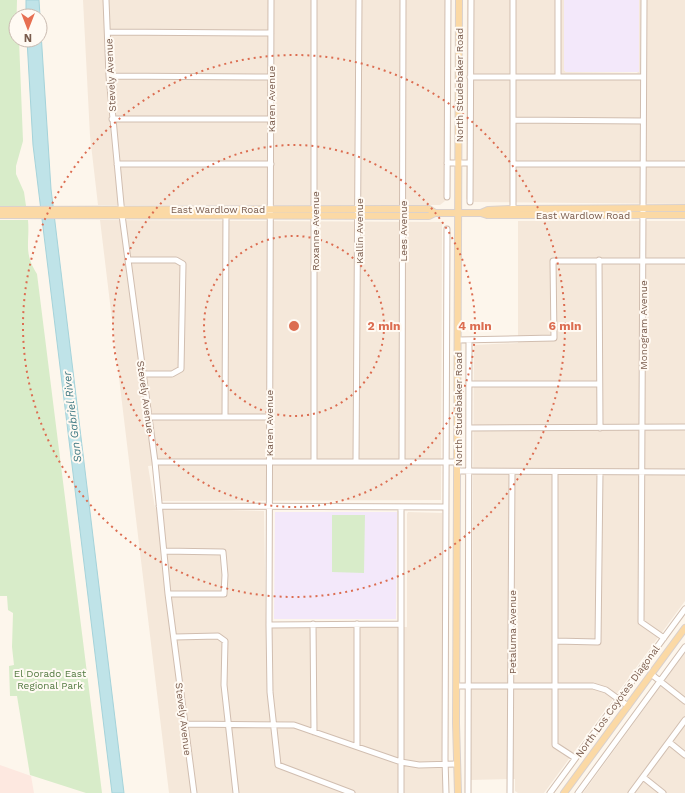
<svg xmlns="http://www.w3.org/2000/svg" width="685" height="793" font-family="'Work Sans',sans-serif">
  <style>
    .residential { fill: #f5e8da }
    .commercial { fill: #fde8e0 }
    .education { fill: #f3e8fa }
    .green { fill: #d8ecc9 }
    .water { fill: #bfe3e8; stroke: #a5d3da }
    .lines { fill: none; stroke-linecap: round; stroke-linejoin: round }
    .minor-casing { stroke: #d1beb0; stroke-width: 7 }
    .major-casing { stroke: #dad1cd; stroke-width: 8 }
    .minor { stroke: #fff; stroke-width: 5 }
    .major { stroke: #fbd9a5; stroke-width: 6 }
    .ring { fill: none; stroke: #dc6d51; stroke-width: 2; stroke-dasharray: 2 4 }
    .labels { text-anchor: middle; stroke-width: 4; stroke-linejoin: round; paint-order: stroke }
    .street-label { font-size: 10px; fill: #7a5c4d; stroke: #fffaf3 }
    .park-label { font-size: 10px; fill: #537a41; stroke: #fffaf3 }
    .water-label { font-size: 11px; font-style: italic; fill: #437c86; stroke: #fffaf3 }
    .centre { fill: #dc6d51; stroke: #fffaf3; stroke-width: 2 }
    .ring-label { font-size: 12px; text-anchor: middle; font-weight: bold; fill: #dc6d51; stroke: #fffaf3; stroke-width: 4; stroke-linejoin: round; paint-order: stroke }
  </style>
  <rect width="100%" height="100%" fill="#fdf6ec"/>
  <path class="residential" d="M83,0H448L450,197L440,205H98L90,136Z
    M467,0H564V70L566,72L637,73L639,71V0H685V204L475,202L466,199Z
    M100,220L442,222L441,500L162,501L158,465L148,466L155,508L264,511L266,627H407V514L408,512L442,513L445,793H169Z
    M518,221H685V601L544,793H518L515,791V779L471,780L474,345L518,343Z
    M685,653V793H583L668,676Z"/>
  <path class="commercial" d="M0,765L31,776L34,793H0Z"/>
  <path class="education" d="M564,0H639V72H566L564,70Z
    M275,512H397L396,619H274Z"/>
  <path class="green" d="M0,0H17L16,40H19L23,141L16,166V174L24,192L26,206H0Z
    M0,220H28C30,243 23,252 37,274L102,793H86L30,775L17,696H10L9,666L14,665L12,647L13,613L8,610L7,596H0Z
    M332,515H365L364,573L332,572Z"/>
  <path class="water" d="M26,0H39L40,16H26Z
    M40,17L51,189L124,793H112L33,145L27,40H40Z"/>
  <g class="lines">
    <g class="minor-casing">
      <path id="minor" d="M106,0L109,76L122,215L155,462L168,594L194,793
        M271,0L269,625L270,692L278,765L352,793
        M314,0V462
        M644,0L641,622L664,638
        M108,32L271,33
        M109,76L270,77
        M470,77H643
        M558,77V0
        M112,119H271
        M513,120L643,121
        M447,163H470
        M117,164H271
        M513,164H685
        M447,197L448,0
        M470,202L471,0
        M513,213V0
        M128,260H176L183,264L181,369L172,374H143
        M599,260L600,428
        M458,340L554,338L553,261H685
        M469,384H599
        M149,417H269
        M225,417L226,212
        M469,428L685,427
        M155,462H458
        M356,462L359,0
        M402,462L403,0
        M458,471L685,472
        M555,472V745L575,758
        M159,506L446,507
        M164,551L223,552L225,575L224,594H168
        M313,624L314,732
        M269,625L400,624
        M175,637L218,636L225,641L224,685L236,793
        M555,641L598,642L600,472
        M651,674L685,701
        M457,686H593L606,690L628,706
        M184,724L294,725L401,762L419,765L456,764
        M669,742L685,755
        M357,746V624
        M643,777L663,793
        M401,793V507
        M446,793L445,759L447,229
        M468,793L469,340
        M510,793L512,472
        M550,793L685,609
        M578,793L685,647
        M631,793L685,720"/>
    </g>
    <g class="major-casing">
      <path id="major" d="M0,210L402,209H429L435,213
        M481,213L487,215H685
        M0,215L429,216L435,213H481L488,210L513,209L685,208
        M458,793L456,723L459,0
        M564,793L685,628"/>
    </g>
    <use href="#minor" class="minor"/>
    <use href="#major" class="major"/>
  </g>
  <g class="ring">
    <circle cx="294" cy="326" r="90"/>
    <circle cx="294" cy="326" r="181"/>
    <circle cx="294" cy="326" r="271"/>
  </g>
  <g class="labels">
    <g class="street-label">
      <text transform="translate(110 75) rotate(-93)" y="4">Stevely Avenue</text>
      <text transform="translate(459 85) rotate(-90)" y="4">North Studebaker Road</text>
      <text transform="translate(271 99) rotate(-90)" y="4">Karen Avenue</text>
      <text x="218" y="213">East Wardlow Road</text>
      <text x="583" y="219">East Wardlow Road</text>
      <text transform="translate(315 231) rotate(-90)" y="4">Roxanne Avenue</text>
      <text transform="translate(359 231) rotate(-90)" y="4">Kallin Avenue</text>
      <text transform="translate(403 231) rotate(-90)" y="4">Lees Avenue</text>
      <text transform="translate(643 325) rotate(-90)" y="4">Monogram Avenue</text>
      <text transform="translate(146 397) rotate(82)" y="4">Stevely Avenue</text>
      <text transform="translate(458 409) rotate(-90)" y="4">North Studebaker Road</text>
      <text transform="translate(269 423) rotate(-90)" y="4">Karen Avenue</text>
      <text transform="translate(512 632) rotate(-90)" y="4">Petaluma Avenue</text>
      <text transform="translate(617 701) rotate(-54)" y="4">North Los Coyotes Diagonal</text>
      <text transform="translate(184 719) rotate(83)" y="4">Stevely Avenue</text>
    </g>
    <g class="park-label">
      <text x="50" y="677">El Dorado East<tspan x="50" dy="12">Regional Park</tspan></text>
    </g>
    <g class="water-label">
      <text transform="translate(72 417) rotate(-97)" y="4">San Gabriel River</text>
    </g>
  </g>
  <circle cx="294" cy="326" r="6" class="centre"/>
  <g class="ring-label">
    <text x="384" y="330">2 min</text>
    <text x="475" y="330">4 min</text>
    <text x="565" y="330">6 min</text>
  </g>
  <g transform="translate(28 28) rotate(180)"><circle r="19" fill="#fffaf3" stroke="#cabbb1"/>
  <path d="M0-3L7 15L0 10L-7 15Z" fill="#e76f51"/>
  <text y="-6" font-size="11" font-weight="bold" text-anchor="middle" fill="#7a5c4d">N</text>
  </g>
</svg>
